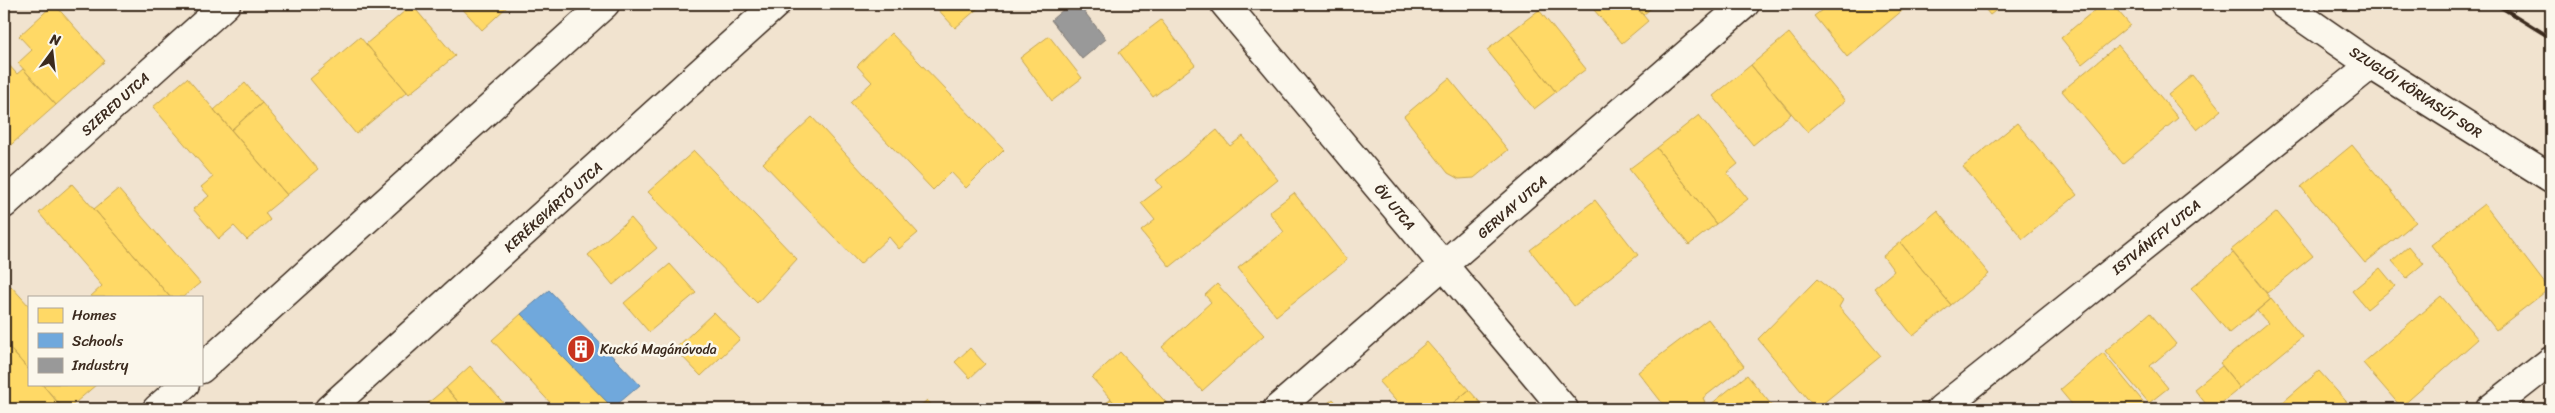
<svg xmlns="http://www.w3.org/2000/svg" width="2555" height="413" font-family="Sriracha,sans-serif">
  <style>
    .homes { fill: #ffd966; stroke: #c4a450 }
    .schools { fill: #6fa8dc; stroke: #5f82a3 }
    .industry { fill: #999; stroke: #7d7874 }
    .lines { fill: none; stroke-linecap: round; stroke-linejoin: round }
    .minor-casing { stroke: #3b2a1e; stroke-width: 31 }
    .tertiary-casing { stroke: #3b2a1e; stroke-width: 31 }
    .minor { stroke: #fbf7ec; stroke-width: 28 }
    .tertiary { stroke: #fbf7ec; stroke-width: 28 }
    .rail { stroke: #3b2a1e; stroke-width: 4 }
    .labels { text-anchor: middle; stroke-width: 5; stroke-linejoin: round; paint-order: stroke }
    .street-label { font-size: 14px; fill: #3b2a1e; stroke: #fbf7ec }
    .poi-label { font-size: 14px; fill: #3b2a1e; stroke: #fbf7ec; text-anchor: start }
  </style>
  <rect width="100%" height="100%" fill="#f1e3cf"/>
  <filter id="ink" filterUnits="userSpaceOnUse"><feTurbulence type="fractalNoise" baseFrequency=".02" numOctaves="2"/><feDisplacementMap in="SourceGraphic" scale="10" xChannelSelector="R" yChannelSelector="G"/><feConvolveMatrix kernelMatrix="1 2 1 2 8 2 1 2 1" color-interpolation-filters="sRGB"/></filter>
  <g filter="url(#ink)">
    <path class="homes" d="M54,4L105,61L56,105L18,63L32,50L19,36Z
      M458,4H510L482,30Z
      M933,4H983L955,28Z
      M1589,4H1634L1648,21L1622,43Z
      M1634,4H1656L1643,15Z
      M1830,4H1910L1847,57L1814,16Z
      M1981,4H2004L1990,15Z
      M2102,4H2112L2130,25L2082,64L2061,38Z
      M412,5L455,56L409,94L366,44Z
      M1539,10L1586,69L1556,92L1509,33Z
      M1161,20L1195,65L1153,97L1119,52Z
      M891,33L1004,150L966,188L951,172L933,190L850,103L872,82L857,66Z
      M1509,33L1556,92L1534,109L1487,50Z
      M1789,33L1845,101L1807,132L1751,65Z
      M1049,36L1082,78L1052,101L1020,58Z
      M360,37L407,92L356,134L310,79Z
      M2118,45L2178,118L2123,164L2062,91Z
      M6,62L17,74L23,69L56,105L4,151V64Z
      M1751,65L1791,114L1753,145L1713,96Z
      M2192,75L2221,110L2197,130L2168,95Z
      M187,78L287,195L265,213L270,220L247,240L234,226L219,239L193,209L209,196L201,187L213,177L153,107Z
      M1449,78L1508,150L1474,178L1459,179L1448,173L1404,116Z
      M245,83L262,103L231,130L214,110Z
      M262,103L318,169L287,195L231,130Z
      M1699,115L1738,164L1727,173L1748,199L1716,224L1657,148Z
      M812,117L918,233L899,249L889,237L860,264L763,163Z
      M2017,123L2077,195L2023,239L1963,167Z
      M1217,130L1230,146L1243,136L1278,180L1170,267L1141,231L1155,220L1141,203L1162,187L1156,180Z
      M2352,145L2416,222L2365,263L2301,187Z
      M1657,148L1716,224L1689,245L1629,169Z
      M694,151L797,259L757,303L648,192Z
      M72,184L94,209L170,297H90L102,286L39,213Z
      M118,189L200,283L183,297H170L94,209Z
      M1294,193L1347,260L1276,316L1238,268L1284,232L1269,212Z
      M1595,200L1638,255L1574,306L1530,250Z
      M2484,204L2549,289L2496,330L2431,245Z
      M1937,211L1989,274L1951,305L1900,242Z
      M2277,212L2313,256L2267,293L2231,250Z
      M631,218L657,248L613,285L588,255Z
      M1900,242L1951,305L1913,336L1874,288L1894,271L1883,256Z
      M2409,246L2424,264L2407,278L2392,261Z
      M2233,253L2271,299L2229,333L2191,288Z
      M670,264L696,293L649,332L624,303Z
      M2380,268L2395,286L2367,309L2352,291Z
      M1817,279L1843,300L1839,307L1881,356L1816,409L1758,339Z
      M1217,284L1264,335L1202,391L1162,347L1211,302L1205,295Z
      M11,286L29,306V370L4,342V292Z
      M2441,296L2478,339L2401,407L2363,363Z
      M2271,299L2302,337L2240,388L2220,363L2268,323L2257,311Z
      M714,312L740,339L701,376L675,349Z
      M2150,313L2176,344L2150,366L2168,388L2149,403L2105,351Z
      M521,314L613,408L611,409H556L492,340Z
      M1708,319L1744,366L1703,398L1705,402L1695,409H1667L1638,372Z
      M4,342L29,370V384H42L62,408L61,409H4Z
      M1427,342L1469,390L1446,409H1403L1379,382Z
      M970,348L985,364L970,378L955,362Z
      M1120,352L1172,409H1120L1092,378Z
      M2103,353L2145,404L2138,409H2076L2060,390Z
      M470,366L509,409H465L446,388Z
      M2222,366L2240,388L2214,409H2210L2194,389Z
      M2319,371L2353,409H2275Z
      M1747,375L1774,408L1773,409H1705Z
      M42,384H97L68,409H64Z
      M446,388L464,409H421Z
      M1469,390L1486,409H1446Z
      M1111,399L1120,409H1099Z
      M1333,399L1342,409H1321Z
      M927,400L935,409H917Z"/>
    <path class="schools" d="M549,290L640,385L613,408L521,314Z"/>
    <path class="industry" d="M1070,4H1078L1106,39L1082,59L1051,20Z"/>
    <g class="lines">
      <g class="minor-casing">
        <path id="minor" d="M2283,4L2371,65L2551,178
          M4,204L226,4
          M201,369L605,4
          M157,409L185,384
          M329,409L776,4
          M1277,409L1745,4
          M1941,409L2371,65
          M2490,409L2551,361"/>
      </g>
      <g class="tertiary-casing">
        <path id="tertiary" d="M1225,4L1564,409"/>
      </g>
      <use href="#minor" class="minor"/>
      <use href="#tertiary" class="tertiary"/>
      <path class="rail" d="M2496,4L2551,38
        M2543,4L2551,9"/>
    </g>
  </g>
  <defs>
    <g id="building-disc" transform="scale(1.4375)"><circle r="9.5" fill="#c8321e" stroke="#fbf7ec"/><path d="M-4-6H4V6H1V3H-1V6H-4ZM-2.5-4.3h1.7v1.8h-1.7ZM.8-4.3h1.7v1.8H.8ZM-2.5-1h1.7V.8h-1.7ZM.8-1h1.7V.8H.8Z" fill="#fff"/></g>
  </defs>
  <g fill-rule="evenodd">
    <use href="#building-disc" x="581" y="349"/>
  </g>
  <g class="labels">
    <g class="street-label">
      <text transform="translate(2416 92) rotate(33)" y="5">SZUGLÓI KÖRVASÚT SOR</text>
      <text transform="translate(115 104) rotate(-42)" y="5">SZERED UTCA</text>
      <text transform="translate(553 207) rotate(-42)" y="5">KERÉKGYÁRTÓ UTCA</text>
      <text transform="translate(1395 207) rotate(50)" y="5">ÖV UTCA</text>
      <text transform="translate(1512 207) rotate(-41)" y="5">GERVAY UTCA</text>
      <text transform="translate(2156 237) rotate(-39)" y="5">ISTVÁNFFY UTCA</text>
    </g>
    <g class="poi-label">
      <text x="600" y="354">Kuckó Magánóvoda</text>
    </g>
  </g>
  <rect width="2555" height="413" fill="none" stroke="#fbf7ec" stroke-width="20"/>
  <rect x="10" y="10" width="2535" height="393" fill="none" stroke="#3b2a1e" stroke-width="2" filter="url(#ink)"/>
  <rect x="28" y="296" width="175" height="90" fill="#fbf7ec" stroke="#aea59a"/>
  <rect x="38" y="308" width="25" height="15" fill="#ffd966" stroke="#aea59a"/>
  <text x="72" y="320" font-size="15" fill="#3b2a1e">Homes</text>
  <rect x="38" y="333" width="25" height="15" fill="#6fa8dc" stroke="#aea59a"/>
  <text x="72" y="346" font-size="15" fill="#3b2a1e">Schools</text>
  <rect x="38" y="358" width="25" height="15" fill="#999999" stroke="#aea59a"/>
  <text x="72" y="370" font-size="15" fill="#3b2a1e">Industry</text>
  <g transform="translate(52 52) rotate(15)" stroke="#fbf7ec" stroke-width="4" paint-order="stroke">
  <path d="M0-4L9 19L0 12L-9 19Z" fill="#3b2a1e"/>
  <text y="-8" font-size="14" font-weight="bold" text-anchor="middle" fill="#3b2a1e">N</text>
  </g>
</svg>
